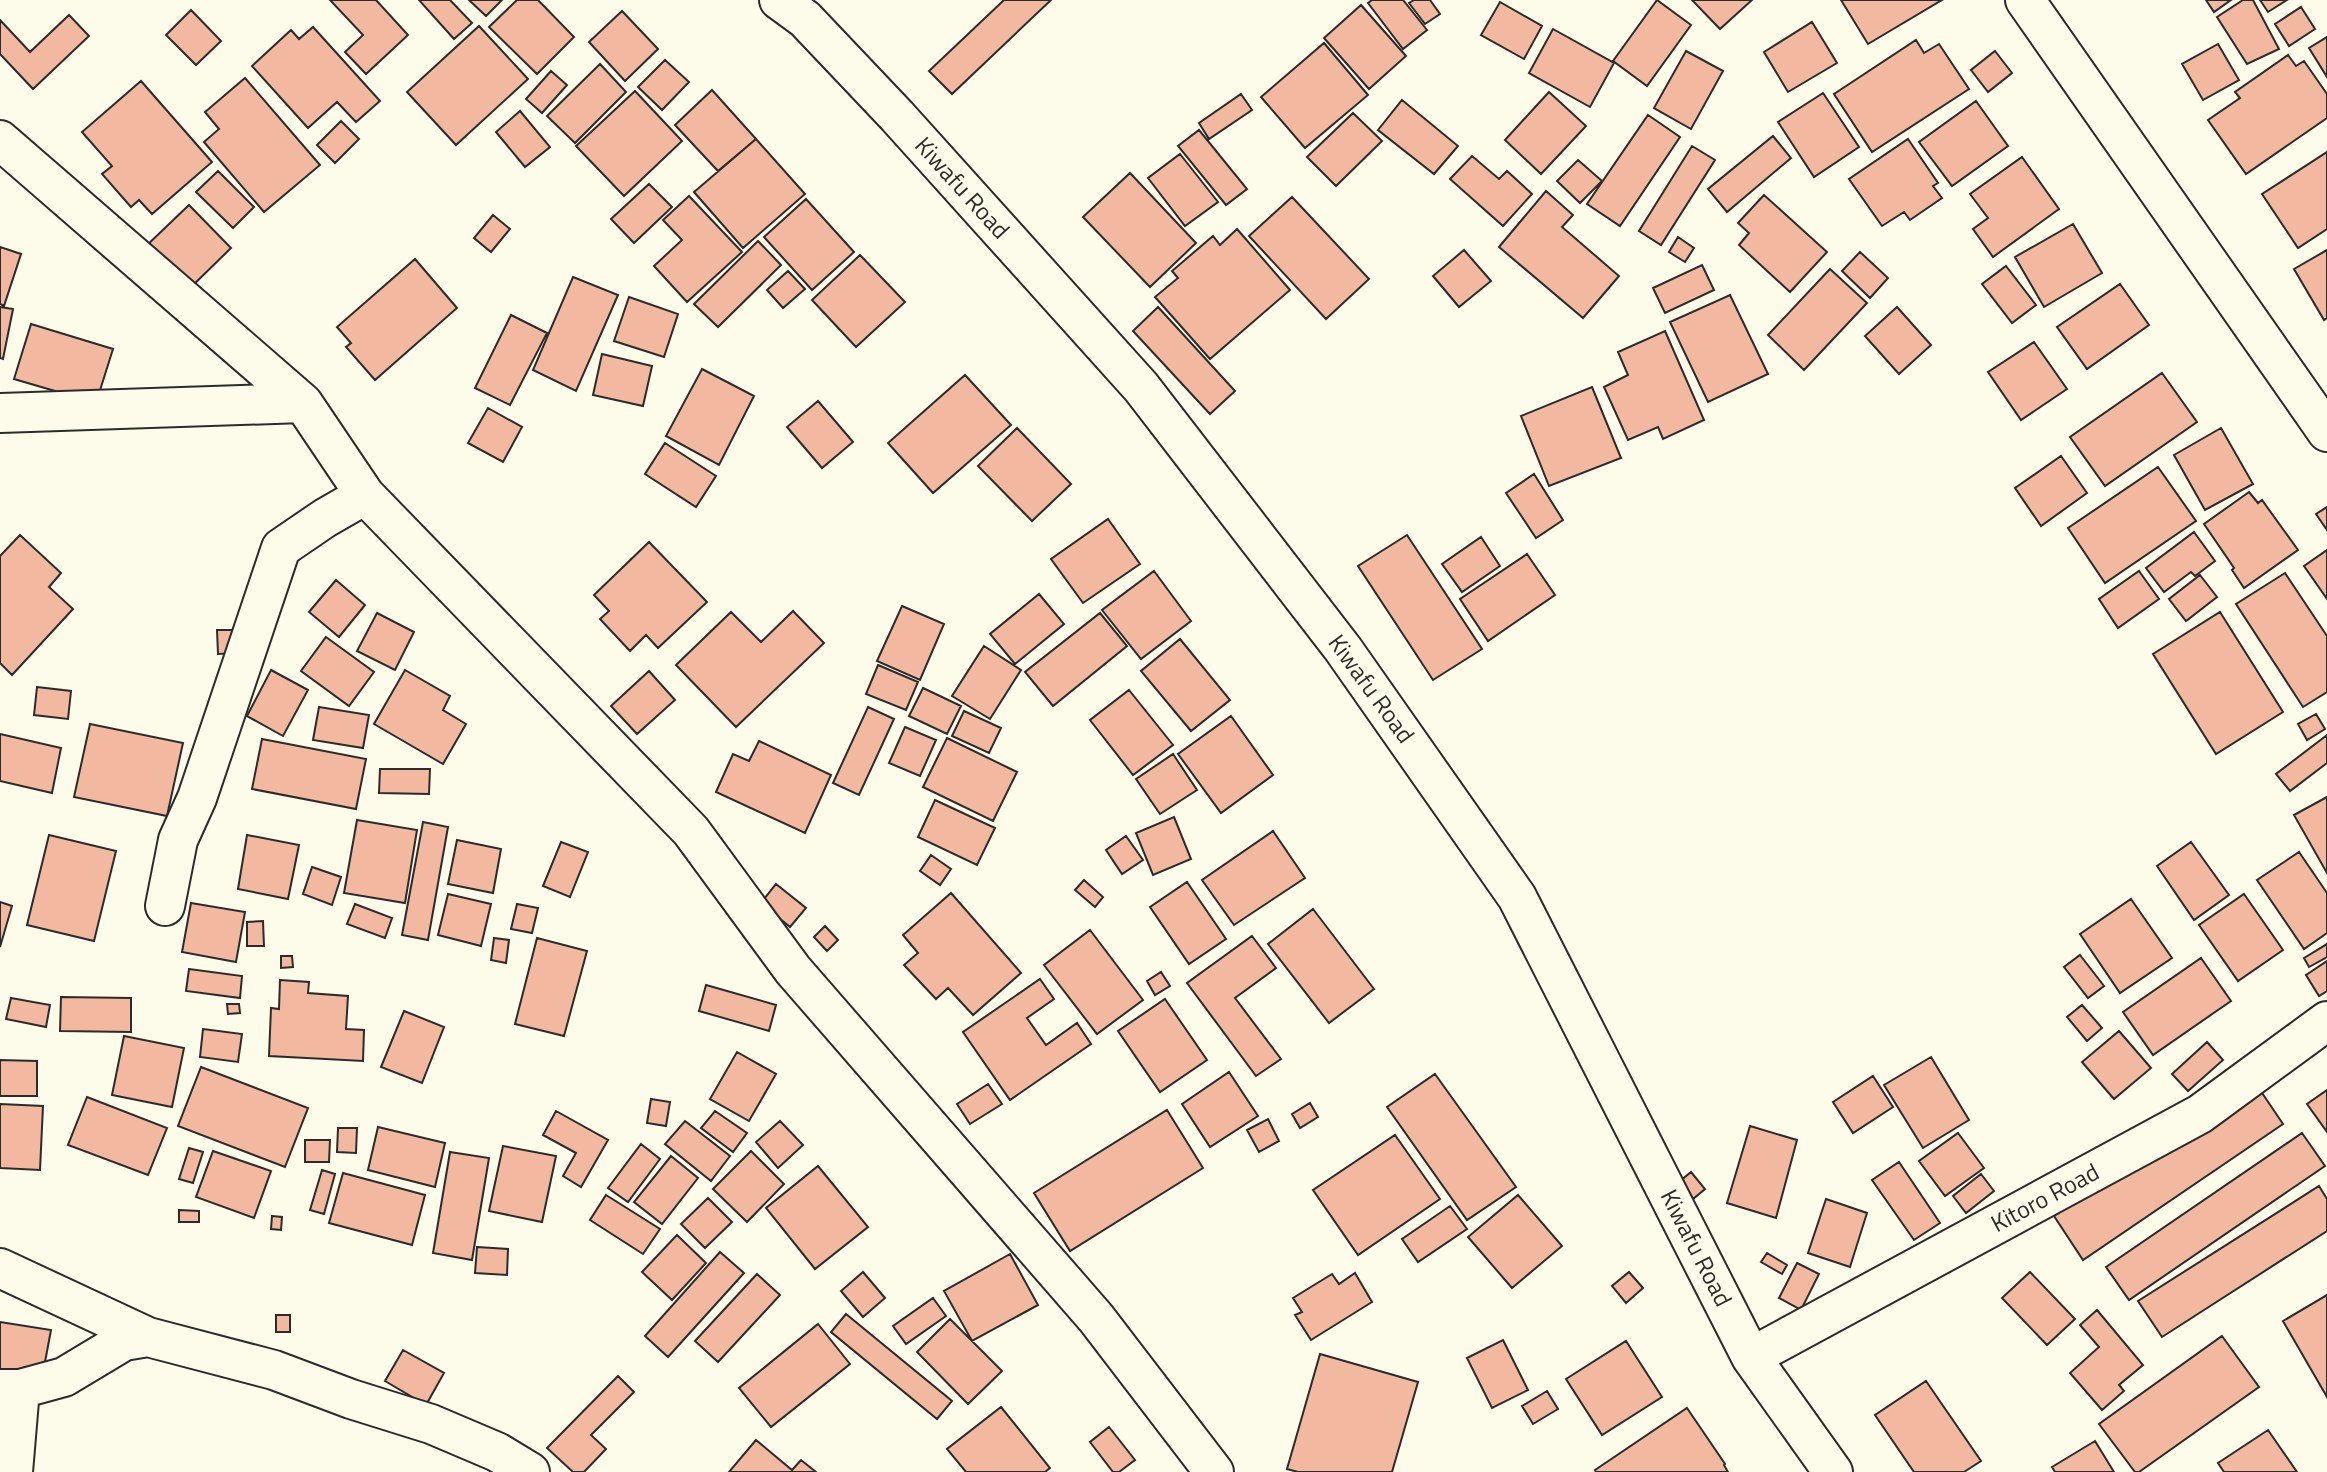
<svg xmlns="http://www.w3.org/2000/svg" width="2327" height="1472" font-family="'Titillium Web',sans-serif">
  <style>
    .building { fill: #f2b8a0; stroke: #2b2b2b; stroke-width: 2 }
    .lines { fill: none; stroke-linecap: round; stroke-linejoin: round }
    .minor-casing { stroke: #2b2b2b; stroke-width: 42 }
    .minor { stroke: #fdfbea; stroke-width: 38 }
    .labels { text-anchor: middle; stroke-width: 6; stroke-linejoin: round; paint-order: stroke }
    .street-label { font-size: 24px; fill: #2b2b2b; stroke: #fdfbea }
  </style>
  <rect width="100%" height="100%" fill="#fdfbea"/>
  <path class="building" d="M330,0H376L408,35L366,74L345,52L363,35Z
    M419,0H450L472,23L454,39Z
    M469,0H502L486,16Z
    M517,0H538L574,37L537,74L489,27Z
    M1004,0H1051L952,94L929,71Z
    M1372,0H1403L1427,30L1403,49L1368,3Z
    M1414,0H1430L1440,14L1425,24L1409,3Z
    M1657,0L1691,25L1647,86L1613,61Z
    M1692,0H1752L1720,29Z
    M1841,0H1942L1868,44Z
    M2206,0H2231L2214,12Z
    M2243,0H2253L2279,49L2247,64L2217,17Z
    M2260,0H2287L2268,12Z
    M1500,2L1542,26L1524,59L1481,35Z
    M1361,5L1406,56L1369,89L1324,38Z
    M2301,7L2315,29L2289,46L2275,24Z
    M191,10L221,41L196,65L166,35Z
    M622,11L658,49L625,81L589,42Z
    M69,15L89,36L33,89L0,54V20L30,52Z
    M1812,22L1837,63L1788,92L1764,52Z
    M479,26L528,79L456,145L407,92Z
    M313,27L380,101L356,122L337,102L308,128L252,66L291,30L299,39Z
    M1553,29L1614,63L1590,107L1529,73Z
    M2327,37V77L2309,48Z
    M1916,40L1924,53L1939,44L1969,89L1872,152L1834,94Z
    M1324,43L1368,95L1305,148L1261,97Z
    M2218,44L2239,80L2203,100L2182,64Z
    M1686,51L1723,71L1691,129L1654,108Z
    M1995,51L2012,73L1988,92L1971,70Z
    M2288,55L2296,66L2304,61L2327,94V118L2246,174L2208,120L2240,98L2235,92Z
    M665,60L689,82L662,110L638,87Z
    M600,64L626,92L575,143L547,116Z
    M551,71L567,85L542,113L526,99Z
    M245,78L320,165L264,212L204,142L219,129L205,112Z
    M141,81L212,162L152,214L139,200L131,207L102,174L112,166L82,132Z
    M712,90L756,139L718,171L675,125Z
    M635,91L682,141L624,196L576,146Z
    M1549,92L1586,126L1541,174L1505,140Z
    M1823,93L1859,147L1814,177L1778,122Z
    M1241,94L1252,110L1209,139L1199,123Z
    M1402,100L1458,146L1434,174L1378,130Z
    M1976,101L2008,146L1952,186L1919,142Z
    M520,111L550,147L525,167L496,132Z
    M1353,113L1382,141L1336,186L1307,157Z
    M1648,115L1680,137L1620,226L1587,204Z
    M341,121L359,139L335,163L317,145Z
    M1199,130L1247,189L1226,205L1178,146Z
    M1773,136L1791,158L1727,212L1708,189Z
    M756,139L805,194L743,248L694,192Z
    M1908,139L1938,183L1933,186L1942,198L1910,220L1904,212L1882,226L1849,179Z
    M1692,146L1715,160L1661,245L1639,231Z
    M2327,152V229L2298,248L2262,194Z
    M1180,154L1218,202L1185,226L1148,178Z
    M1472,156L1499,179L1507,171L1532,194L1503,226L1450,179Z
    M2022,157L2059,209L1993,257L1973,229L1988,218L1970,194Z
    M1578,160L1602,181L1580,203L1557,181Z
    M218,171L254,207L233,228L196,192Z
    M1130,173L1196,243L1150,287L1083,217Z
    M649,184L672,207L634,243L611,219Z
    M1546,191L1573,215L1562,227L1619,276L1583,318L1499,247Z
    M1764,195L1827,252L1790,292L1739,245L1749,233L1738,223Z
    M689,196L742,252L687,302L654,266L682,240L663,220Z
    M1292,197L1369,279L1326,319L1249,236Z
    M806,199L854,252L812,290L764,237Z
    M189,205L231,248L186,292L144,248Z
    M493,215L510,229L491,252L474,238Z
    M2073,224L2102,273L2044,307L2015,257Z
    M1237,229L1290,290L1210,359L1155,297L1178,278L1172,271L1213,236L1220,245Z
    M1678,237L1694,248L1685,262L1669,252Z
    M758,241L781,265L718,327L694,304Z
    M0,247L21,254L4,306L0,304Z
    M1464,250L1491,281L1459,307L1433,276Z
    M2327,250V318L2324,320L2294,269Z
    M1860,252L1888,278L1870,298L1842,271Z
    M860,255L905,302L856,347L812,300Z
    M415,259L457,308L375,380L346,347L351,343L337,327Z
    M1702,265L1714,290L1665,313L1653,288Z
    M2006,266L2036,305L2012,323L1982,284Z
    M1830,269L1867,303L1804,370L1768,335Z
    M788,271L805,289L783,308L767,290Z
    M573,277L618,295L576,391L533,370Z
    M2120,284L2149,325L2087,369L2057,327Z
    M1730,295L1768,374L1708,402L1670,322Z
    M629,297L678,314L664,357L614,341Z
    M0,307L13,309L3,359L0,358Z
    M1158,307L1235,391L1210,414L1133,331Z
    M1897,307L1931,345L1899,374L1865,336Z
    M511,315L547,333L510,405L475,388Z
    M31,324L113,349L96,403L14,379Z
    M1665,331L1704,420L1663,439L1658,427L1628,440L1604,387L1628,375L1618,352Z
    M2034,342L2067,389L2021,420L1988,372Z
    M602,354L652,366L643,406L593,395Z
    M702,369L754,396L719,465L666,436Z
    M2162,373L2197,422L2105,486L2070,437Z
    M965,375L1011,425L933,493L888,443Z
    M1592,387L1621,458L1549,486L1521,416Z
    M818,401L853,442L822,468L787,427Z
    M488,408L522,427L503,462L468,443Z
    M1017,428L1071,484L1032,521L978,466Z
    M2221,428L2253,484L2205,510L2174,455Z
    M665,443L716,476L696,507L645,474Z
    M2061,456L2087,493L2041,526L2015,488Z
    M2158,467L2196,521L2105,583L2068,528Z
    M1534,474L1563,520L1536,538L1506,493Z
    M2249,492L2258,503L2262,500L2298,550L2244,588L2232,570L2234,568L2204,524Z
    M2327,507V530L2316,514Z
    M1108,519L1140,564L1083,603L1051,559Z
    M2194,532L2215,561L2195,576L2191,572L2164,592L2146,568Z
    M20,535L61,573L49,587L73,609L12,675L0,663V556Z
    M1407,535L1482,649L1433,680L1358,566Z
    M1481,537L1500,566L1462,592L1442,564Z
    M649,542L707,602L658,648L646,635L630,651L600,619L609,611L594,595Z
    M2327,550V599L2304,566Z
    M1527,554L1555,595L1488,641L1460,599Z
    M1154,571L1191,621L1141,659L1102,610Z
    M2139,571L2159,599L2118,628L2099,599Z
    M2285,573L2327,636V692L2303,707L2236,604Z
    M2200,575L2217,597L2186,621L2169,599Z
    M336,580L365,605L339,637L309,612Z
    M1039,594L1064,624L1015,664L990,634Z
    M902,606L944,624L920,680L877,661Z
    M793,611L824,643L736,727L676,665L731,612L761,642Z
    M2220,612L2283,712L2216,754L2153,654Z
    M377,613L414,632L395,670L357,651Z
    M1100,613L1127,646L1053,706L1025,672Z
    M217,630H237L238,653L218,654Z
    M326,637L374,672L349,706L301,671Z
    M1180,639L1230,700L1191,731L1141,671Z
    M984,646L1021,670L990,719L952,696Z
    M878,665L918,682L906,710L866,694Z
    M271,670L308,690L283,736L247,716Z
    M405,670L450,696L443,710L466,724L443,764L374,724Z
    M649,671L675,700L637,734L611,706Z
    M37,687L71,691L68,719L34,715Z
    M923,688L961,706L947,734L909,716Z
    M1129,690L1173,745L1133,775L1090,720Z
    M319,707L369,715L363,748L313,740Z
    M868,707L894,719L859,795L833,783Z
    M964,711L1001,728L989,753L952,736Z
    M2316,714L2325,729L2307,740L2298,724Z
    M1231,716L1273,775L1221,813L1178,754Z
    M90,724L183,743L167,816L74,797Z
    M905,727L936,740L920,776L889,763Z
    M0,734L61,748L52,793L0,781Z
    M2327,735V763L2290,791L2276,774Z
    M947,738L1017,772L993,821L923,787Z
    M262,739L366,759L356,809L252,789Z
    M759,741L831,775L805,833L716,792L733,754L749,761Z
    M1173,754L1197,790L1160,814L1136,779Z
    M380,769H430L429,794L379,793Z
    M2327,797V873L2294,815Z
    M935,800L995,828L977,865L918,837Z
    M1174,817L1191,859L1153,875L1136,833Z
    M357,820L417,830L405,903L344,893Z
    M423,822L448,827L428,940L402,935Z
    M1273,831L1305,878L1234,925L1202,880Z
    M49,835L116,851L94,941L27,925Z
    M247,835L299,845L288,899L238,889Z
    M1126,836L1143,860L1122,874L1106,850Z
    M457,840L501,849L493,893L448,884Z
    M561,842L588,852L570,897L543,886Z
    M2191,842L2229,895L2194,920L2157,866Z
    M2299,852L2327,893V933L2304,949L2257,880Z
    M931,855L951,869L940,885L920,871Z
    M312,867L341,877L332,905L303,894Z
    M1084,880L1103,897L1095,907L1075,890Z
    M1187,882L1226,939L1189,964L1150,907Z
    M776,884L806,908L790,927L761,903Z
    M951,893L1021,973L973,1015L948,988L936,999L904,965L918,953L903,935Z
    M448,894L491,904L481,946L438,935Z
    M2244,894L2283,950L2238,981L2199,925Z
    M2131,899L2172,958L2120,993L2080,934Z
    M0,902L12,906L0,947Z
    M191,903L245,912L236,962L182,952Z
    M355,904L392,918L385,938L347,924Z
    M517,904L538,908L532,933L511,929Z
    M1313,909L1374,989L1329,1023L1268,944Z
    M263,921L264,946H247V922Z
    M825,926L838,940L827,951L814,937Z
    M1090,930L1143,1000L1097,1034L1044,965Z
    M1252,936L1276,968L1235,998L1281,1059L1256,1076L1187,983Z
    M494,938L509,940L506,963L491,960Z
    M537,938L587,951L564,1036L515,1024Z
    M2327,944V957L2309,967L2304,958Z
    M2080,955L2104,986L2088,998L2064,967Z
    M281,956H292L293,967L281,968Z
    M2201,958L2231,1001L2153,1055L2123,1012Z
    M2327,961V991L2319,996L2306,975Z
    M189,969L242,976L240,998L186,991Z
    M1161,972L1170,986L1155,995L1147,981Z
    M1040,979L1054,999L1027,1018L1046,1045L1077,1023L1091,1044L1010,1100L963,1032Z
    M280,980L309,982L308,993L348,996L346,1029L364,1030L363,1061L269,1056L271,1008L279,1009Z
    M706,985L776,1005L769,1031L699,1011Z
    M61,997L131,998V1032L60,1031Z
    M11,998L50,1005L46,1027L6,1019Z
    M1165,999L1207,1060L1160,1092L1118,1031Z
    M227,1004H239L240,1013L228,1014Z
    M2082,1005L2102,1028L2087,1041L2067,1017Z
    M404,1011L444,1027L422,1083L381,1067Z
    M203,1029L242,1034L238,1062L200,1057Z
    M2119,1031L2151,1068L2114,1099L2082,1062Z
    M124,1036L184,1048L172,1107L112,1095Z
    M2207,1042L2223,1060L2188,1091L2172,1074Z
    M737,1052L776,1074L749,1121L710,1099Z
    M1931,1057L1969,1120L1923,1148L1884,1085Z
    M0,1060L37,1061V1096H0Z
    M201,1067L308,1108L285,1167L178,1126Z
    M1229,1072L1258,1116L1210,1147L1182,1104Z
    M1435,1074L1516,1187L1467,1220L1387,1107Z
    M1873,1076L1893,1107L1853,1133L1833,1102Z
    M2254,1081L2283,1124L2083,1260L2054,1216Z
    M988,1084L1002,1104L970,1124L957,1104Z
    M2327,1090V1132L2307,1104Z
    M87,1097L167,1128L148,1175L68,1145Z
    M651,1099L670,1102L666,1126L647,1123Z
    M1310,1103L1318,1117L1300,1128L1292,1114Z
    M0,1104L43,1106L40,1170L0,1168Z
    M1167,1110L1203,1168L1070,1251L1034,1193Z
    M556,1111L608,1140L581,1187L563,1176L576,1153L543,1135Z
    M715,1111L747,1133L733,1152L701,1128Z
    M1268,1119L1279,1141L1259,1152L1247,1130Z
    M685,1121L730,1156L711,1181L665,1144Z
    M780,1121L803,1145L778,1168L756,1142Z
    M1750,1126L1797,1140L1776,1218L1727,1203Z
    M378,1127L445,1143L435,1187L368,1170Z
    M338,1128H357L356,1153L337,1152Z
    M1958,1133L1984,1168L1945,1196L1919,1161Z
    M2302,1133L2325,1166L2129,1300L2106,1267Z
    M1395,1135L1440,1199L1358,1255L1313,1190Z
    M305,1140H330L329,1162H305Z
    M641,1144L660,1159L628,1202L608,1188Z
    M503,1146L556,1156L542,1222L489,1211Z
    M189,1148L203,1152L193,1183L179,1179Z
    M213,1151L271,1171L254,1218L196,1197Z
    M751,1151L784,1184L747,1222L713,1189Z
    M450,1152L489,1158L472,1260L433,1253Z
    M671,1156L698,1178L662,1224L634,1202Z
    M1899,1162L1940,1223L1914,1240L1872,1180Z
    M818,1166L868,1227L815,1269L766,1208Z
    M322,1170L335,1174L324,1214L310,1210Z
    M1691,1172L1705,1189L1693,1199L1679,1182Z
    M343,1173L425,1195L412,1245L329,1223Z
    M1981,1174L1994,1191L1966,1213L1953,1196Z
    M2319,1186L2327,1199V1231L2162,1337L2138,1301Z
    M606,1195L660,1229L643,1254L590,1220Z
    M1518,1195L1562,1246L1512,1288L1468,1237Z
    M708,1198L732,1222L705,1248L681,1224Z
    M1826,1199L1867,1213L1850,1267L1808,1253Z
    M1450,1206L1467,1229L1418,1262L1402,1239Z
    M179,1210L199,1211V1222H179Z
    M272,1216L282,1217L281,1230L271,1229Z
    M677,1235L706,1263L672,1300L642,1272Z
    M477,1247L508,1249L507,1275L475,1273Z
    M720,1252L744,1273L668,1357L645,1336Z
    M1767,1253L1787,1265L1782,1274L1761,1262Z
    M1010,1254L1038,1305L972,1341L944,1291Z
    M1797,1263L1819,1274L1801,1310L1779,1298Z
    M863,1272L885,1298L863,1317L841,1291Z
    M1629,1272L1643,1288L1626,1303L1612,1286Z
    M2030,1272L2075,1319L2047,1345L2002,1298Z
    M1355,1273L1372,1302L1311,1340L1295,1315L1302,1312L1293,1298L1332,1274L1339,1284Z
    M757,1274L780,1295L718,1362L695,1341Z
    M2327,1295V1397L2283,1321Z
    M933,1298L946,1316L906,1344L893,1326Z
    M2097,1310L2143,1365L2119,1385L2124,1391L2102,1410L2070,1373L2099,1347L2080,1325Z
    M846,1314L952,1401L937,1419L831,1332Z
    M276,1315H290V1332H276Z
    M950,1319L1002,1371L968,1404L917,1352Z
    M0,1322L51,1330L42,1378L0,1371Z
    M818,1324L850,1364L771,1427L739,1388Z
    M2222,1336L2259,1387L2139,1472H2135L2099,1424Z
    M1503,1340L1528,1390L1492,1408L1467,1358Z
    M1626,1341L1662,1397L1602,1435L1566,1379Z
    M403,1350L444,1373L426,1405L385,1381Z
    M1320,1354L1418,1382L1392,1472H1298L1287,1469Z
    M618,1376L634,1392L591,1435L606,1449L584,1472H573L547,1448Z
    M1926,1381L1981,1461L1964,1472H1914L1875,1415Z
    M1547,1391L1558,1409L1533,1424L1522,1406Z
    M1001,1407L1050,1468L1045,1472H966L947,1449Z
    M1687,1408L1725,1464L1724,1465L1728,1472H1596L1595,1470Z
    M1109,1427L1135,1460L1119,1472H1113L1090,1442Z
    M2268,1430L2297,1472H2224L2218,1463Z
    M756,1440L792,1470L801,1460L816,1472H729Z
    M2095,1441L2114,1472H2055L2052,1467Z"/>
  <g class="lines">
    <g class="minor-casing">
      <path id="minor" d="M779,0L805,19L897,116L1141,387L1343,649L1517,897L1751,1357L1833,1472
        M2025,0L2327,432
        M0,140L303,403L365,495L691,831L793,970L1096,1318L1214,1472
        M0,413L303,403
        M165,906L178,840L197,798L281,548L325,518L365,495
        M0,1268L148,1337L274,1370L351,1399L431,1424L497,1452L530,1472
        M1751,1357L2200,1114L2327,1021
        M0,1389H20L64,1377L124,1341L148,1337
        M13,1472L20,1389"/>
    </g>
    <use href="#minor" class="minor"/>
  </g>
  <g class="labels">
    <g class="street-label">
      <text transform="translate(962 188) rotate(48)" y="8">Kiwafu Road</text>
      <text transform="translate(1371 689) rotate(54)" y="8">Kiwafu Road</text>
      <text transform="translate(2045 1198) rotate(-28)" y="8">Kitoro Road</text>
      <text transform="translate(1696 1248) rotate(63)" y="8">Kiwafu Road</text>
    </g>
  </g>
</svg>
